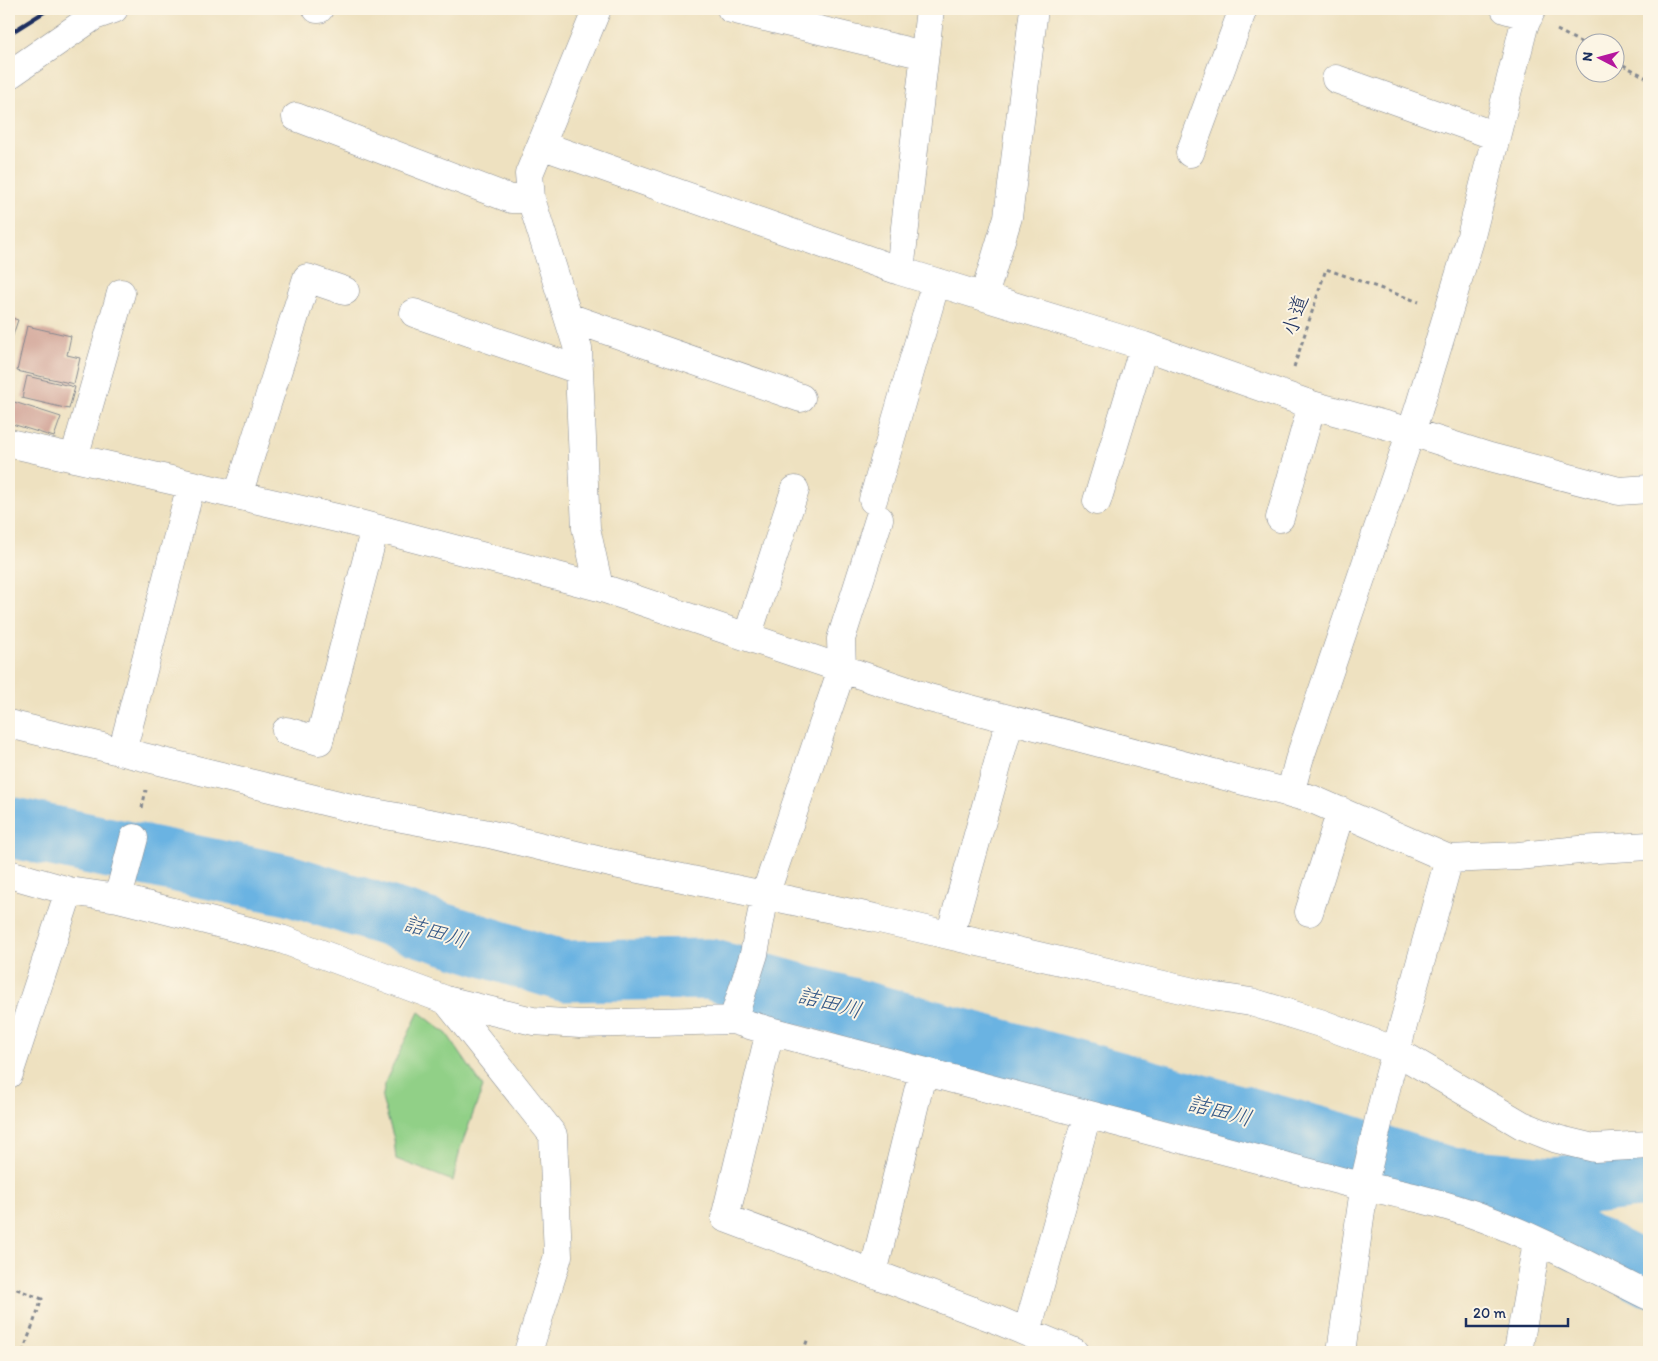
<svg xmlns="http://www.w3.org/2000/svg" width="1658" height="1361" font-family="Itim,'Klee One',sans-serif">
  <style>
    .green { fill: #91d087; stroke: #568072 }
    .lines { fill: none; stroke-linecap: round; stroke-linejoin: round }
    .river { stroke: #6ab3e2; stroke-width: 61 }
    .building { fill: #ce9d91 }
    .minor-casing { stroke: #84888f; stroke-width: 29 }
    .path { stroke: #84888f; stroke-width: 3; stroke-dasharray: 4 4; stroke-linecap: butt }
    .minor { stroke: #fff; stroke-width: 28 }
    .rail { stroke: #1b2f5e; stroke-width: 4 }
    .labels { text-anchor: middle; stroke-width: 4; stroke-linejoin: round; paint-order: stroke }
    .street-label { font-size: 21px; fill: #1b2f5e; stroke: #fcf5e5 }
    .water-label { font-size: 22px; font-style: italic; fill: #335786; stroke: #fcf5e5 }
  </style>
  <rect width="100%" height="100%" fill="#fcf5e5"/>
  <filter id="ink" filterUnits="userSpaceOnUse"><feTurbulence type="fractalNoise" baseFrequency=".02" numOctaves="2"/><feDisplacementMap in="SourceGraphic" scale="10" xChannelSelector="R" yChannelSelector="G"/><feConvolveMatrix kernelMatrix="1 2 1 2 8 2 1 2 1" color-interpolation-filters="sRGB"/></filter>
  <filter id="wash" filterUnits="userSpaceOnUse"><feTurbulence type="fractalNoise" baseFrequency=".0096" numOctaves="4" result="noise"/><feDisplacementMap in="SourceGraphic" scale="20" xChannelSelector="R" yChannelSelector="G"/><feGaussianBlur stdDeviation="1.12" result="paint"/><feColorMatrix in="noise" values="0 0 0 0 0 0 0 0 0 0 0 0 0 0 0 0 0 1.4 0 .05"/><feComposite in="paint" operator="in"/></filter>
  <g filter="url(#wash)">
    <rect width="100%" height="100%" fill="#eee1c0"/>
    <path class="green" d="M419,1012L447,1034L483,1087L460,1149L453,1181L396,1159L394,1139L382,1099L386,1080Z"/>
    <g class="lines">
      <path class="river" d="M9,827L288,885L563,971L709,969L1351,1146L1450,1178L1552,1187L1649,1177
        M1481,1192L1525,1212L1649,1276"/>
    </g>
    <g id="blocks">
      <path class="building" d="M9,317L18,320L9,347Z
        M27,326L71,336L67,355L80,358L74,384L17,371Z
        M27,376L75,387L69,409L22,398Z
        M11,401L61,417L54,437L9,423V408Z"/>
    </g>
  </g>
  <g filter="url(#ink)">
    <use href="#blocks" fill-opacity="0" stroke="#84888f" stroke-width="1"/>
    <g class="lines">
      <g class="minor-casing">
        <path id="minor" d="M317,9H319
          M597,9L529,174L531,199L578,349L586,528L599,587
          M731,9L924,55
          M1505,9L1529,16
          M9,75L94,16L114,9
          M1336,79L1496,136
          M296,117L511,199H531
          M541,145L900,271L1144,346L1312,405L1411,432L1490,457L1619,491L1649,489
          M1190,153L1243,9
          M900,271L930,9
          M984,296L1008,217L1034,9
          M414,313L579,370
          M568,317L801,398
          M9,443L341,519L599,587L929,698L1312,799L1449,859L1518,856L1580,850L1649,846
          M74,458L121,293
          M238,495L307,278L345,291
          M873,500L936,282
          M1097,501L1144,346
          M1280,518L1312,405
          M747,637L795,490
          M9,724L364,811L489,834L610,863L875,918L1211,996L1251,1002L1320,1023L1396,1051L1522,1125L1557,1139L1594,1148L1649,1145
          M286,731L319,741L375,528
          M122,752L191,485
          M1290,794L1299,760L1418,411L1470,240L1524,26L1532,9
          M9,874L69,891L118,898L281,939L446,1000L533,1021L580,1024L733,1020L770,1031
          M118,898L134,838
          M1309,912L1341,811
          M950,935L1010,720
          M446,1000L553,1135L558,1256L528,1352
          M733,1020L754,954L765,895L842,669L841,639L879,519
          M9,1074L69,891
          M873,1273L923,1071
          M1027,1332L1087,1115
          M1074,1352L995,1319L725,1218L770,1031L1345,1182C1392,1192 1441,1202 1486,1219C1542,1240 1596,1270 1649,1296
          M1341,1352L1366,1175L1389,1076L1449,859
          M1518,1352L1537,1242"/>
      </g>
      <path class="path" d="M1557,30L1586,45
        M1616,61L1649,79
        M1294,367L1326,269L1419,302
        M142,808L146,790
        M9,1286L42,1299L23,1352
        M803,1352L808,1338"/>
      <use href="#minor" class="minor"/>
      <path class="rail" d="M9,34L49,9"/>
    </g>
  </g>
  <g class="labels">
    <g class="street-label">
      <text transform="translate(1295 315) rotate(-72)" y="7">小道</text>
    </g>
    <g class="water-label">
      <text transform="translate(436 931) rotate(17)" y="8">詰田川</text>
      <text transform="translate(830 1002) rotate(15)" y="8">詰田川</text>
      <text transform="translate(1220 1110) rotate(15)" y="8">詰田川</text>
    </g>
  </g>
  <rect width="1658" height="1361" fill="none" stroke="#fcf5e5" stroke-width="30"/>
  <g transform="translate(1600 58) rotate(276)"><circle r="24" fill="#fcf5e5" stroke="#a2a6af"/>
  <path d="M0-4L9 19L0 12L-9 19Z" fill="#b5179e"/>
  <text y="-8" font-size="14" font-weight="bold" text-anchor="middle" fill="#1b2f5e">N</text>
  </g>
  <path d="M1466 1318v8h102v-8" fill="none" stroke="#1b2f5e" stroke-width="2.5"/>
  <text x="1473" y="1318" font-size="15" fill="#1b2f5e" stroke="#fcf5e5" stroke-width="4" paint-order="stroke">20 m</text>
</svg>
